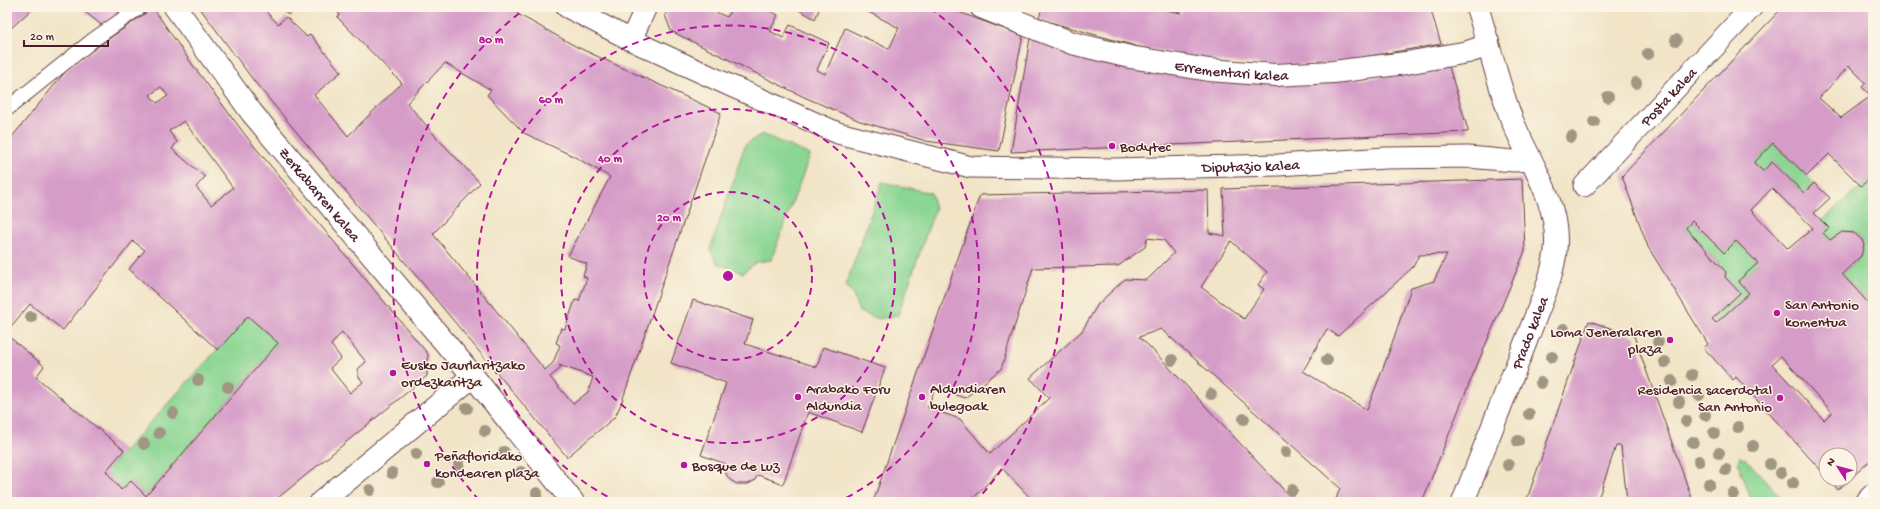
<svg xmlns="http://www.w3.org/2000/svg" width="1880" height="509" font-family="'Gochi Hand',sans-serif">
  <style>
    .green { fill: #8ad693; stroke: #6a7a5f }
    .building { fill: #d69cc8; fill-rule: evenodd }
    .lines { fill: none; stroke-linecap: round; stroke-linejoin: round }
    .service-casing { stroke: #633d42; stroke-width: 16 }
    .pedestrian-casing { stroke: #633d42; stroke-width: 23 }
    .minor-casing { stroke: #633d42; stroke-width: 24 }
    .service { stroke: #fff; stroke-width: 14 }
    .pedestrian { stroke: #fff; stroke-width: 21 }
    .minor { stroke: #fff; stroke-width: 22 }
    .tram { stroke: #4a1f2b; stroke-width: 1 }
    .tree { fill: #a09682 }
    .ring { fill: none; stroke: #b5179e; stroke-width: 2; stroke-dasharray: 7 5 }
    .poi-dot { fill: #b5179e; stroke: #fcf5e5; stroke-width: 1.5 }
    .labels { text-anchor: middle; stroke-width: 3; stroke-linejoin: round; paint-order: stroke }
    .street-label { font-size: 15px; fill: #4a1f2b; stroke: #fcf5e5 }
    .poi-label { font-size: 15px; fill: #4a1f2b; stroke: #fcf5e5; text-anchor: start }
    .centre { fill: #b5179e; stroke: #fcf5e5; stroke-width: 2 }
    .ring-label { font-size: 12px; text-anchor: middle; font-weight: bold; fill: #b5179e; stroke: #fcf5e5; stroke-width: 3; stroke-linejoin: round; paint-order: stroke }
  </style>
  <rect width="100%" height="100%" fill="#fcf5e5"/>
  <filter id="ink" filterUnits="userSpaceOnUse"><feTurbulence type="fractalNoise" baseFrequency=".025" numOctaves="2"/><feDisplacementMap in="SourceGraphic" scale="8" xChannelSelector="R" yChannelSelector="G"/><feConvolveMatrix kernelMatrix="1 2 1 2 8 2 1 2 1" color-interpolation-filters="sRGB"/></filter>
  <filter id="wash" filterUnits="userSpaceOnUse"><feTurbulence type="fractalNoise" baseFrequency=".012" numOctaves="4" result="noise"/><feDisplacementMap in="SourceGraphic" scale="16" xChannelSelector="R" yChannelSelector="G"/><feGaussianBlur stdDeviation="0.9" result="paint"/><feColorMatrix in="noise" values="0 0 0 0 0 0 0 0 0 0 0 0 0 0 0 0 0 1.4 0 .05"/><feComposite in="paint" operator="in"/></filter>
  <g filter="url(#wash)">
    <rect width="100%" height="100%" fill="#f1e4c7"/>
    <path class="green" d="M762,134L810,155L771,260L756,262L743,273L717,263L710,250L745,145Z
      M1773,143L1814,183L1804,193L1773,162L1763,171L1754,163Z
      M1873,176V308L1842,274L1861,256L1862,240C1852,227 1841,231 1830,240L1823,233L1829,228L1822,220Z
      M882,182L931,193L935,209L898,315L879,319L859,312L853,295L846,285Z
      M1692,221L1724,253L1736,241L1758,263L1738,281L1749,293L1716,323L1712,319L1740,293L1725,277L1726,272L1686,228Z
      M248,316L278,343L146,496L131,481L121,490L106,471Z
      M1740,456L1743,459L1745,458L1785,502H1752L1738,462Z"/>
    <g id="blocks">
      <path class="building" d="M7,7H34L7,32Z
        M79,7H122L105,28Z
        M199,7H262L278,24L286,17L307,37L310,34L341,72L314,95L348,136L402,83L337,17L340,15L332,7H505L577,47L721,113L621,404L615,417L567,457L254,81ZM445,63L491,90L487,95L524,133L573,156L610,177L568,256L587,264L583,276L587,278L579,301L575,300L565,329L561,328L556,343L560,345L553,363L545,370L433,234L480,183L438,139L407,103ZM559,365L593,377L588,392L573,404L550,377L561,368Z
        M280,7H297L288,15Z
        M669,7H715L713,11L727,17L732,7H762L778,15L770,31L783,38L790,25L829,43L817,70L825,74L845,28L889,49L899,28L859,7H945L1023,36L999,151L926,141L860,121L804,97L671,31L665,15Z
        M794,7H820L815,19Z
        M1042,7H1161V9L1181,13L1182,7H1340L1341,11L1369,10L1370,8L1377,7H1430L1441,44L1322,64L1288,65L1224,62L1139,47L1039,19Z
        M1783,7H1873V176L1861,186L1829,154L1807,176L1773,143L1754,163L1763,171L1772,162L1804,193L1814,183L1830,198L1814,213L1829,228L1823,233L1830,240L1842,232L1854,233L1862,240L1864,245L1861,256L1842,274L1873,308V458L1838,490L1829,479H1850V455H1826V476L1736,377L1733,380L1704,348L1708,344L1648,247L1622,176ZM1849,66L1866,83L1862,87L1871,96L1841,118L1819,98ZM1772,188L1813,228L1788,249L1751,210ZM1692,221L1724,253L1736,241L1758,263L1738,281L1749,293L1716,323L1712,319L1740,293L1725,277L1726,272L1686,228ZM1781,356L1832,412L1824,420L1772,364Z
        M153,8L192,64L249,140L428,354L427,376L273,502H7V335L44,366L36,377L124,450L106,471L121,490L131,481L146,496L278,343L248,316L218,350L129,269L145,250L133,241L63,330L30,304L7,331V143L70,66ZM161,87L168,96L157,103L150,95ZM184,121L233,188L211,205L196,187L205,177L172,149L177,142L169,131ZM342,332L366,362L358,369V376L363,382L350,393L330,368L341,358L331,345Z
        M1030,38L1096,58L1364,79L1449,67L1468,130V132L1011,152Z
        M1522,179L1525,251L1467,389L1422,502H1335L1340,488L1161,329L1139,337L1149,346L1295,502H1034L1002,468L970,502H873L980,195L1208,190L1209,233L1225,236L1223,189ZM1147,238L1164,240L1174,253L1147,280L1125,279L1098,304L1082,331L1030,378L1049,398L990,454L960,419L928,408L935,388L965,398L1001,369L1033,268L1118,266L1145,247ZM1231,241L1267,272L1258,285L1264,289L1244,319L1201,287ZM1447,254L1434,281L1411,288L1388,355L1367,410L1303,371L1327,329L1338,336L1413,267L1419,255Z
        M693,300L753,320L745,344L817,367L823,347L885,368L862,432L808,412L783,484L758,475L754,481L748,484H737L730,480L726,474V464L701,455L726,383L671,363Z
        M1589,321L1634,336L1693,502H1627L1621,446H1616L1597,502H1526Z"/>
    </g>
  </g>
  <g filter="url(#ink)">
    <use href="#blocks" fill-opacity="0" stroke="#633d42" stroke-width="1"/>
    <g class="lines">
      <g class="service-casing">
        <path id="service" d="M7,109L93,40L140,7"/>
      </g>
      <g class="pedestrian-casing">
        <g id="pedestrian">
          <path id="s1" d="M567,7L631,40L731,86L838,133L971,167L1114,169L1278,165L1386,158L1468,157L1514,161L1530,160"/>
          <path d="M631,40L646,7"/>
          <path id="s2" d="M1584,186L1752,7"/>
        </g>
      </g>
      <g class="minor-casing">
        <g id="minor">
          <path id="s3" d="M175,7L252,113L473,376L573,502"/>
          <path id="s4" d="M981,7L1072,43L1130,57L1209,70L1275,75L1333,72L1406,63L1468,52L1480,48L1488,42"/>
          <path d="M321,502L473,376"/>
          <path id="s5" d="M1463,502L1546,290C1551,274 1556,258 1556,242C1557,199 1528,159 1512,120C1498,84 1489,44 1477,7"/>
          <path d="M1866,502L1873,495"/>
        </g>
      </g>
      <use href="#service" class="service"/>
      <use href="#pedestrian" class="pedestrian"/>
      <use href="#minor" class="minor"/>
      <path class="tram" d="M1866,502L1873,495"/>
    </g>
    <g class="tree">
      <circle cx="1676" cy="40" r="6"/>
      <circle cx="1648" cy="54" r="6"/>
      <circle cx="1636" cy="83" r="6"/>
      <circle cx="1608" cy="97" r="6"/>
      <circle cx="1594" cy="122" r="6"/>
      <circle cx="1571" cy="137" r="6"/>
      <circle cx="31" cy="317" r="6"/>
      <circle cx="1564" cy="329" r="6"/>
      <circle cx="1658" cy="342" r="6"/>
      <circle cx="1552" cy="357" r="6"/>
      <circle cx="1172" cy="360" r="6"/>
      <circle cx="1327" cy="360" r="6"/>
      <circle cx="1665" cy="362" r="6"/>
      <circle cx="1692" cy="375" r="6"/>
      <circle cx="198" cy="380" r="6"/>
      <circle cx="1672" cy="381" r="6"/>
      <circle cx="1541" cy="383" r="6"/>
      <circle cx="228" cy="387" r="6"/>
      <circle cx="1211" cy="394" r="6"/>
      <circle cx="1699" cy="395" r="6"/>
      <circle cx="1679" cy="402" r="6"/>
      <circle cx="467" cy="408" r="6"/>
      <circle cx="173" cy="413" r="6"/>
      <circle cx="1529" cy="414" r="6"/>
      <circle cx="1705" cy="415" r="6"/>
      <circle cx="1244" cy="419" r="6"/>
      <circle cx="1686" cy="421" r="6"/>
      <circle cx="1738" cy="427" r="6"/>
      <circle cx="485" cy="431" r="6"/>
      <circle cx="159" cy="433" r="6"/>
      <circle cx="1714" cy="433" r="6"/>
      <circle cx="1518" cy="441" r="6"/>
      <circle cx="1693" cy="442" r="6"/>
      <circle cx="144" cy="444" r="6"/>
      <circle cx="1753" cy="446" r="6"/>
      <circle cx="504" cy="452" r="6"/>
      <circle cx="1286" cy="452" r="6"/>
      <circle cx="1719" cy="453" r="6"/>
      <circle cx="416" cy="454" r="6"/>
      <circle cx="1699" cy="461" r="6"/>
      <circle cx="459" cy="464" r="6"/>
      <circle cx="1770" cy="464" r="6"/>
      <circle cx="1508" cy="465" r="6"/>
      <circle cx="1726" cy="470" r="6"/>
      <circle cx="521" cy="472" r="6"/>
      <circle cx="392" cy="473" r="6"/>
      <circle cx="1781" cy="473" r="6"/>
      <circle cx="438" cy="482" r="6"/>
      <circle cx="1793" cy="483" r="6"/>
      <circle cx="1709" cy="484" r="6"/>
      <circle cx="370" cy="490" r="6"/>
      <circle cx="1292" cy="490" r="6"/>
      <circle cx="537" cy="493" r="6"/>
      <circle cx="1733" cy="494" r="6"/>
    </g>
  </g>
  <g class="ring">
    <circle cx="728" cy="276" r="84"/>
    <circle cx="728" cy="276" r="167"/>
    <path d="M618 502A251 251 0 1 1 838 502"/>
    <path d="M479 500A335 335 0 0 1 526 8M930 8A335 335 0 0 1 977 500"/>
  </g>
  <g class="poi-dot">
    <circle cx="1112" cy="146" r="4"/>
    <circle cx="1777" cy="313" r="4"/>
    <circle cx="1670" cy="340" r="4"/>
    <circle cx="393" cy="373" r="4"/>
    <circle cx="798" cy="397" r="4"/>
    <circle cx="922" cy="397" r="4"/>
    <circle cx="1780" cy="398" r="4"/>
    <circle cx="427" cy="464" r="4"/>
    <circle cx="684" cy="465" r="4"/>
  </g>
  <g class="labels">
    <g class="street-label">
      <text dy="5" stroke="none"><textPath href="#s4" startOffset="260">Errementari kalea</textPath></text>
      <text dy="5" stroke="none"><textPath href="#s2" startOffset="123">Posta kalea</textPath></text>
      <text dy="5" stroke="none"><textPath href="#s1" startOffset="716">Diputazio kalea</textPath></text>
      <text dy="5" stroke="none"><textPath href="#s3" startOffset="237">Zerkabarren kalea</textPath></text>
      <text dy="5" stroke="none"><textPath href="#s5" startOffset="182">Prado kalea</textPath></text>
    </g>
    <g class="poi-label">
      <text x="1120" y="151">Bodytec</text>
      <text x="1785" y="309">San Antonio<tspan x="1785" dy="17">komentua</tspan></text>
      <text x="1662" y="336" text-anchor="end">Loma Jeneralaren<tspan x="1662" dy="17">plaza</tspan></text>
      <text x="401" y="369">Eusko Jaurlaritzako<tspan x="401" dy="17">ordezkaritza</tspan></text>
      <text x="806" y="393">Arabako Foru<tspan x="806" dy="17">Aldundia</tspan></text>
      <text x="930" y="393">Aldundiaren<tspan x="930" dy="17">bulegoak</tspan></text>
      <text x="1772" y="394" text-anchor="end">Residencia sacerdotal<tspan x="1772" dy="17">San Antonio</tspan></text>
      <text x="435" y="460">Peñafloridako<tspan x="435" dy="17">kondearen plaza</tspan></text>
      <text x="692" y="470">Bosque de Luz</text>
    </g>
  </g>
  <circle cx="728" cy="276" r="6" class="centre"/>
  <g class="ring-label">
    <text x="491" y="43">80 m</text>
    <text x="551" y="103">60 m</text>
    <text x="610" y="162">40 m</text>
    <text x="669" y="221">20 m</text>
  </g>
  <rect width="1880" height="509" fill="none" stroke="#fcf5e5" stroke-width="24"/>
  <g transform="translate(1838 467) rotate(306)"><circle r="19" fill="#fcf5e5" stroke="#b59f9b"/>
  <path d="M0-3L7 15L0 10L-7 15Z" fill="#b5179e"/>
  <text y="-6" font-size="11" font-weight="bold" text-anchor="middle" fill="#4a1f2b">N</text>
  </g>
  <path d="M24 40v6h84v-6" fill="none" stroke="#4a1f2b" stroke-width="2"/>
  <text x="30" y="40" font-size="12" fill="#4a1f2b" stroke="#fcf5e5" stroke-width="3" paint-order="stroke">20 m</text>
</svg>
